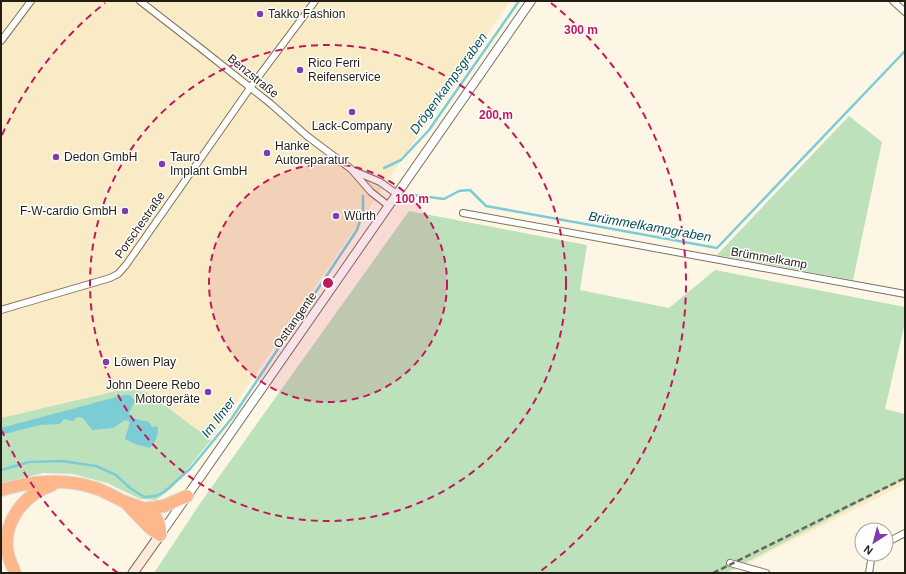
<svg xmlns="http://www.w3.org/2000/svg" width="906" height="574" font-family="Arial,sans-serif">
  <style>
    .built { fill: #faebc7 }
    .green { fill: #bde1bb }
    .water { fill: #7cccd6 }
    .lines { fill: none; stroke-linecap: round; stroke-linejoin: round }
    .stream { stroke: #7cccd6; stroke-width: 2.5 }
    .minor-casing { stroke: #7e735a; stroke-width: 8 }
    .tertiary-casing { stroke: #7e735a; stroke-width: 10 }
    .secondary-casing { stroke: #7e735a; stroke-width: 11 }
    .motorway-casing { stroke: #dcdbd9; stroke-width: 14 }
    .minor { stroke: #fff; stroke-width: 6 }
    .tertiary { stroke: #fff; stroke-width: 8 }
    .secondary { stroke: #fee9dc; stroke-width: 9 }
    .motorway { stroke: #fdb78b; stroke-width: 12 }
    .rail { stroke: #6c665a; stroke-width: 2.5; stroke-dasharray: 6 3; stroke-linecap: butt }
    .ring { fill: none; stroke: #c2185b; stroke-width: 2; stroke-dasharray: 7 5 }
    .poi-dot { fill: #7e3cb0; stroke: #fff; stroke-width: 1.5 }
    .labels { text-anchor: middle; stroke-width: 3; stroke-linejoin: round; paint-order: stroke }
    .poi-label { font-size: 12px; fill: #231e14; stroke: #fff; text-anchor: start }
    .street-label { font-size: 12px; fill: #231e14; stroke: #fff }
    .water-label { font-size: 13px; font-style: italic; fill: #034f56; stroke: #fff }
    .centre { fill: #c2185b; stroke: #fff; stroke-width: 2 }
    .ring-label { font-size: 12px; text-anchor: middle; font-weight: bold; fill: #c2185b; stroke: #fff; stroke-width: 3; stroke-linejoin: round; paint-order: stroke }
  </style>
  <rect width="100%" height="100%" fill="#fef6e5"/>
  <path class="built" d="M1,1H510L211,440L147,392L125,389L1,418Z
    M905,473V484L729,573H703Z"/>
  <path class="green" d="M849,116L882,142L853,280L717,255Z
    M409,211L587,245L580,290L669,308L715,270L905,307V322L885,409L905,414V479L726,573H154L201,502Z
    M125,389L147,392L211,440L172,488L156,500L140,499L107,483L73,474L43,473L1,484V418Z"/>
  <path class="water" d="M124,395H130L135,401L130,410L129,414C134,420 142,420 149,422L152,427L157,426C160,433 155,442 150,448L135,444L125,439L130,422L125,420L113,428L92,430L83,418L77,417L73,421L64,419L61,423L59,424L40,425L1,435V428Z"/>
  <g class="lines">
    <path class="stream" d="M384,168L401,160L429,130L519,1
      M414,195L444,199L459,191L470,190L486,206L717,248L905,51
      M1,470L29,462L62,461L96,466L116,475L130,488L144,497L156,496L164,492L190,469L232,418L357,230L363,211V196"/>
    <g class="minor-casing">
      <path id="minor" d="M140,1L203,50L271,104L307,136L351,169L371,192L389,206
        M893,1L905,12
        M1,41L31,1
        M354,171L380,182L397,194
        M463,213L905,294
        M1,310L110,278L118,274L126,265L250,88L315,1
        M886,543L905,533
        M730,563L766,573
        M869,573L872,554"/>
    </g>
    <g class="tertiary-casing">
      <path id="tertiary" d="M160,535L531,1"/>
    </g>
    <g class="secondary-casing">
      <path id="secondary" d="M133,573L160,535"/>
    </g>
    <g class="motorway-casing">
      <path id="motorway" d="M1,490C30,481 66,478 95,488C105,491 114,497 123,501C141,508 162,511 160,535
        M127,504L149,527L160,535
        M143,509L164,506L187,496
        M15,573C12,565 8,558 7,549C4,520 25,494 52,485"/>
    </g>
    <use href="#minor" class="minor"/>
    <use href="#tertiary" class="tertiary"/>
    <use href="#secondary" class="secondary"/>
    <use href="#motorway" class="motorway"/>
    <path class="rail" d="M713,573L905,478"/>
  </g>
  <circle cx="328" cy="283" r="119" fill="#c2185b" fill-opacity=".12"/>
  <g class="ring">
    <circle cx="328" cy="283" r="119"/>
    <circle cx="328" cy="283" r="238"/>
    <path d="M118 573A358 358 0 0 1 2 431M2 135A358 358 0 0 1 105 3M551 3A358 358 0 0 1 538 573"/>
  </g>
  <g class="poi-dot">
    <circle cx="260" cy="14" r="4"/>
    <circle cx="300" cy="70" r="4"/>
    <circle cx="352" cy="112" r="4"/>
    <circle cx="267" cy="153" r="4"/>
    <circle cx="56" cy="157" r="4"/>
    <circle cx="162" cy="164" r="4"/>
    <circle cx="125" cy="211" r="4"/>
    <circle cx="336" cy="216" r="4"/>
    <circle cx="106" cy="362" r="4"/>
    <circle cx="208" cy="392" r="4"/>
  </g>
  <g class="labels">
    <g class="poi-label">
      <text x="268" y="18">Takko Fashion</text>
      <text x="308" y="67">Rico Ferri<tspan x="308" dy="14">Reifenservice</tspan></text>
      <text x="352" y="130" text-anchor="middle">Lack-Company</text>
      <text x="275" y="150">Hanke<tspan x="275" dy="14">Autoreparatur</tspan></text>
      <text x="64" y="161">Dedon GmbH</text>
      <text x="170" y="161">Tauro<tspan x="170" dy="14">Implant GmbH</tspan></text>
      <text x="117" y="215" text-anchor="end">F-W-cardio GmbH</text>
      <text x="344" y="220">Würth</text>
      <text x="114" y="366">Löwen Play</text>
      <text x="200" y="389" text-anchor="end">John Deere Rebo<tspan x="200" dy="14">Motorgeräte</tspan></text>
    </g>
    <g class="street-label">
      <text transform="translate(253 76) rotate(39)" y="4">Benzstraße</text>
      <text transform="translate(140 225) rotate(-55)" y="4">Porschestraße</text>
      <text transform="translate(769 258) rotate(10)" y="4">Brümmelkamp</text>
      <text transform="translate(295 320) rotate(-55)" y="4">Osttangente</text>
    </g>
    <g class="water-label">
      <text transform="translate(448 83) rotate(-54)" y="5">Drögenkampsgraben</text>
      <text transform="translate(650 226) rotate(10)" y="5">Brümmelkampgraben</text>
      <text transform="translate(218 417) rotate(-53)" y="5">Im Ilmer</text>
    </g>
  </g>
  <circle cx="328" cy="283" r="6" class="centre"/>
  <g class="ring-label">
    <text x="581" y="34">300 m</text>
    <text x="496" y="119">200 m</text>
    <text x="412" y="203">100 m</text>
  </g>
  <rect width="906" height="574" fill="none" stroke="#231e14" stroke-width="4"/>
  <g transform="translate(874 542) rotate(216)"><circle r="19" fill="#ffffff" stroke="#a7a5a1"/>
  <path d="M0-3L7 15L0 10L-7 15Z" fill="#7e3cb0"/>
  <text y="-6" font-size="11" font-weight="bold" text-anchor="middle" fill="#231e14">N</text>
  </g>
</svg>
